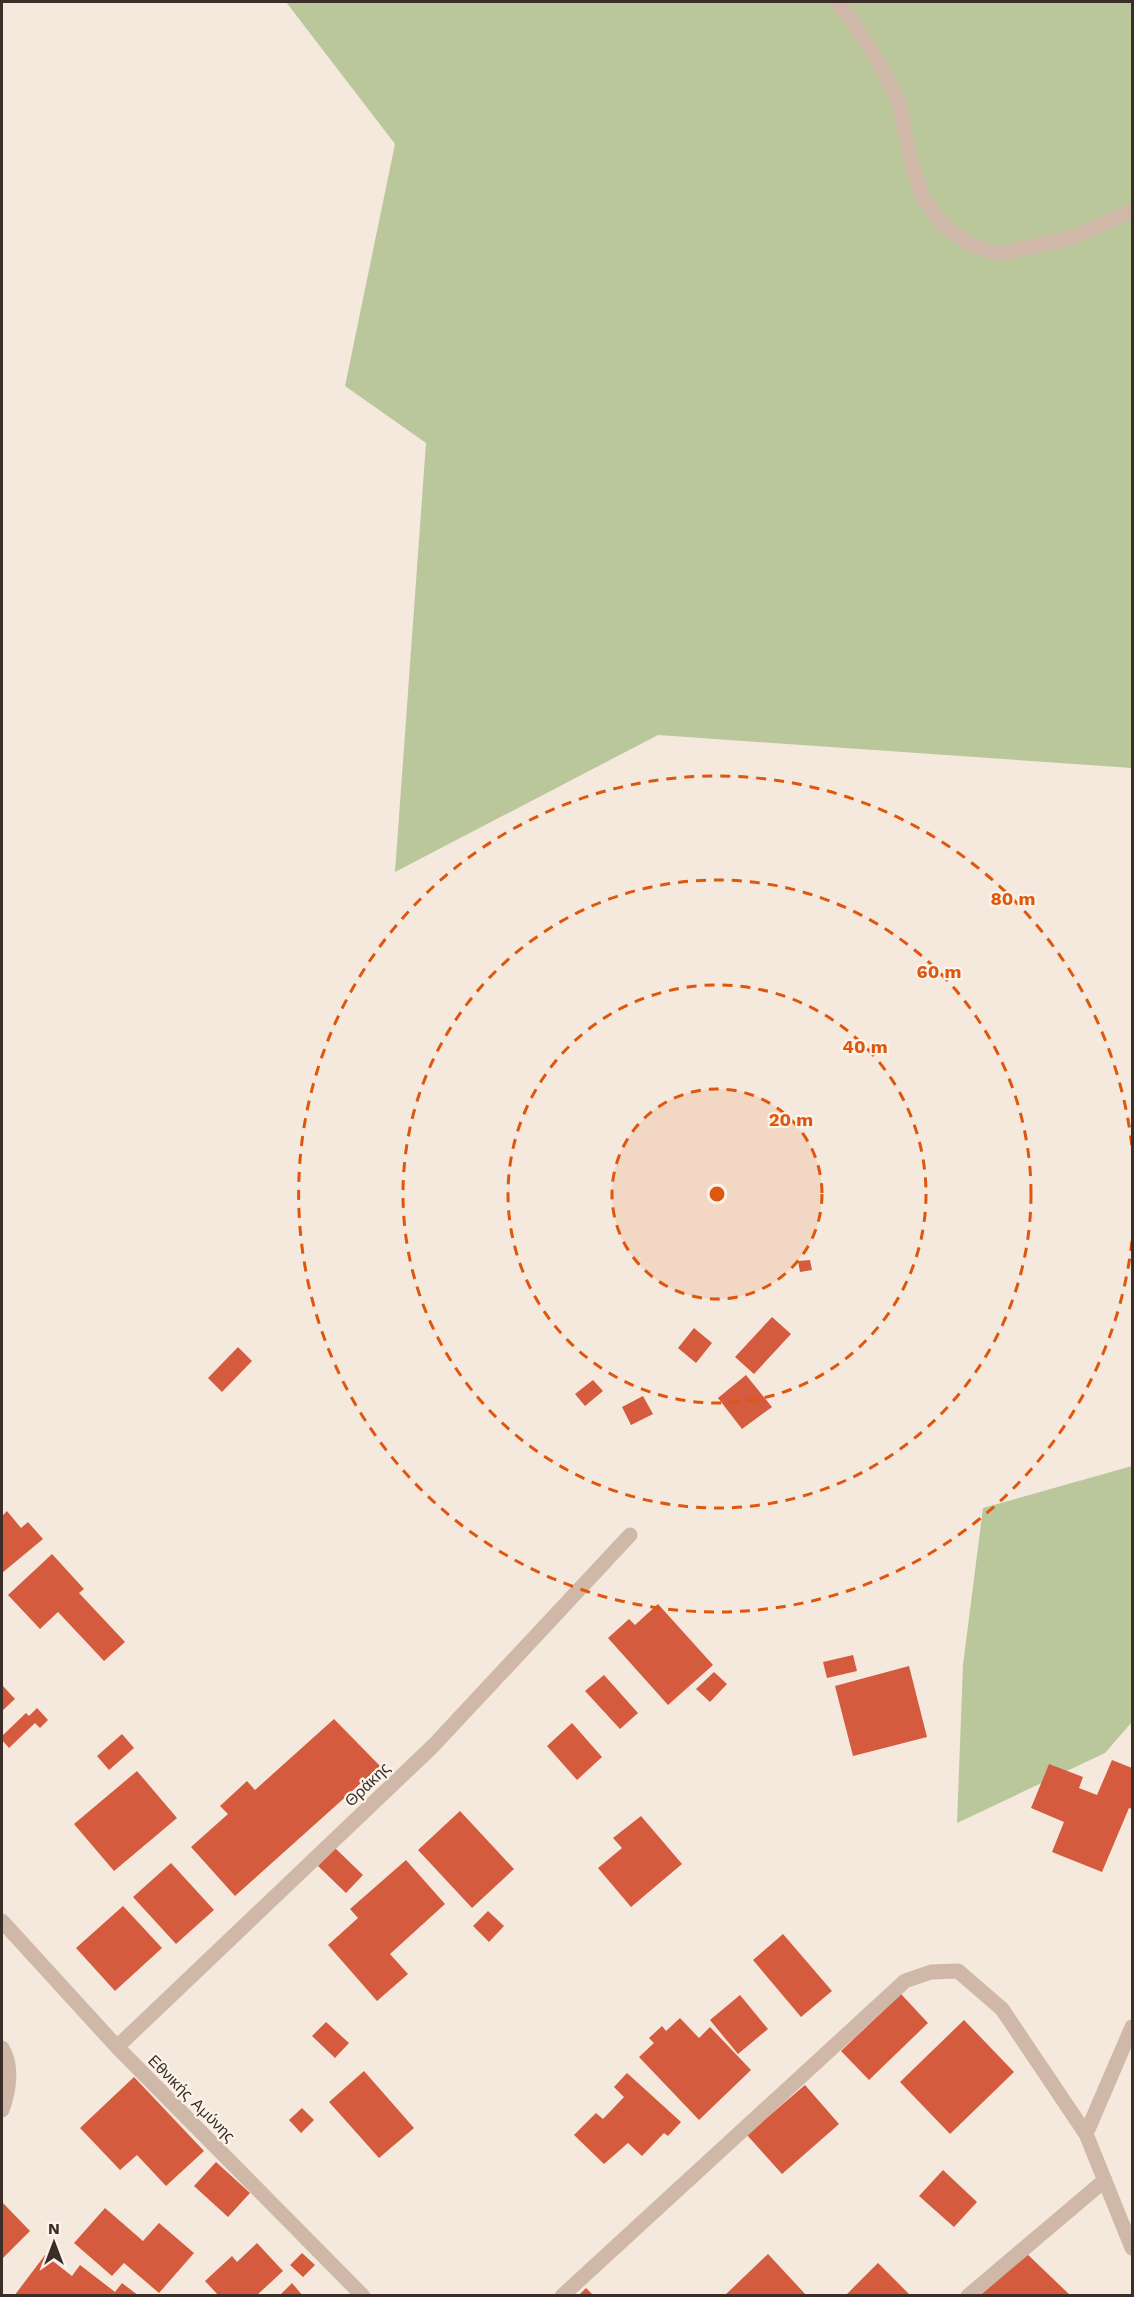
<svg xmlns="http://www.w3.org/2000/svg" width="1134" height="2297" font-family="'Work Sans',sans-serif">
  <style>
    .green { fill: #bac79b }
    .building { fill: #d45b3d }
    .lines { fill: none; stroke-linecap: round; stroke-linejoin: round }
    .minor { stroke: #cfb8a7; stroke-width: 15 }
    .ring { fill: none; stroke: #df570d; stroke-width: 3; stroke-dasharray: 10 8 }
    .labels { text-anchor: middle; stroke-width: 4.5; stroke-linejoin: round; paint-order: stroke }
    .street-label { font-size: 16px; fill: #3b2d28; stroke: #fcf3ea }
    .centre { fill: #df570d; stroke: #fcf3ea; stroke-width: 3 }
    .ring-label { font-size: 18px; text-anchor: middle; font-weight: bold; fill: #df570d; stroke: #fcf3ea; stroke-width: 4.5; stroke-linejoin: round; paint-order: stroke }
  </style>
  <rect width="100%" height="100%" fill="#f5e9dd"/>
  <path class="green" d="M286,2H1132V768L658,735L395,872L426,443L345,386L395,144Z
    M1132,1466V1722L1105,1753L957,1823L963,1665L983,1508Z"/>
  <path class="building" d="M810,1260L812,1270L800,1272L798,1261Z
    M772,1317L791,1334L754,1374L735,1357Z
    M694,1328L712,1343L696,1363L678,1348Z
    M238,1347L252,1361L222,1392L208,1378Z
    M746,1375L772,1407L742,1429L718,1398Z
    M593,1380L603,1391L585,1406L575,1394Z
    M643,1396L653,1414L631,1425L622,1407Z
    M7,1511L21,1528L28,1522L43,1539L2,1573V1516Z
    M52,1554L84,1589L79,1593L125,1642L104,1661L58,1612L40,1629L8,1595Z
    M658,1604L713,1665L668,1705L608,1638L629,1619L635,1625Z
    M853,1655L857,1671L827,1678L823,1662Z
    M909,1666L927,1737L853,1756L835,1686Z
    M714,1672L727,1684L710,1702L696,1689Z
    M604,1675L638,1713L620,1729L585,1691Z
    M2,1685L15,1699L2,1711Z
    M37,1708L48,1720L40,1728L35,1723L9,1748L2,1740V1736L26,1713L29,1716Z
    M334,1719L380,1766L235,1896L191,1847L228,1814L220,1806L247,1781L255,1790Z
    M572,1723L602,1757L577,1780L547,1746Z
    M122,1734L134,1748L109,1770L97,1756Z
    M1112,1760L1132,1768V1809L1129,1808L1102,1872L1052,1852L1064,1822L1031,1808L1049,1764L1083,1777L1079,1788L1097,1795Z
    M137,1771L177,1818L114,1871L74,1824Z
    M460,1811L514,1869L472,1908L418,1850Z
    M641,1816L682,1864L631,1907L598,1868L622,1848L613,1838Z
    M335,1848L363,1875L346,1893L318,1866Z
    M406,1860L445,1904L390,1954L408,1974L377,2001L328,1945L358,1918L350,1909Z
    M171,1863L214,1910L176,1944L133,1897Z
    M123,1906L162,1948L115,1991L76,1948Z
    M488,1911L504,1926L489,1942L473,1926Z
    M783,1934L832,1991L801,2017L753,1960Z
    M901,1994L928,2023L869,2080L841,2051Z
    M740,1995L768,2029L738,2054L710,2020Z
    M680,2018L699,2038L710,2027L751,2070L699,2120L639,2057L654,2043L649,2038L662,2026L666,2031Z
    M964,2020L1014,2072L950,2134L900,2082Z
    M326,2022L349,2043L335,2058L312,2036Z
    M364,2071L414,2128L379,2158L329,2102Z
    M627,2073L681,2122L668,2136L664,2133L642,2156L628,2143L604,2164L574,2135L596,2113L603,2119L624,2097L614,2087Z
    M134,2077L204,2151L166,2186L137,2155L120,2170L80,2128Z
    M805,2085L839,2124L782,2174L747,2135Z
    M302,2108L314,2120L301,2133L289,2120Z
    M216,2162L250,2193L228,2217L194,2186Z
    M943,2170L977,2202L954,2227L919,2196Z
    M2,2202L30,2231L2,2259Z
    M105,2208L143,2241L159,2223L194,2253L159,2293L124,2263L112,2276L74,2243Z
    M257,2243L283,2271L256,2296H219L205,2281L232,2256L237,2262Z
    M1023,2250L1071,2296H979Z
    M302,2253L315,2265L303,2277L290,2265Z
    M768,2254L807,2296H724Z
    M45,2255L72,2276L80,2265L115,2292L122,2283L139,2296H14Z
    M878,2263L911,2296H845Z
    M292,2283L303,2296H279Z
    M586,2288L594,2296H578Z"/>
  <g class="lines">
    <path class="minor" d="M837,2L851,19L881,66L899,103L910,156L923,198L942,224L968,243L997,254L1071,238L1132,211
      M2,1921L117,2047L363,2296
      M117,2047L433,1746L630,1535
      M2,2048C13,2066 9,2091 2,2110
      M1086,2134L1132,2027
      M562,2296L905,1981L931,1972L958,1971L1002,2009L1086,2134L1132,2248
      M968,2296L1105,2180"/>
  </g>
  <circle cx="717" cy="1194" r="105" fill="#df570d" fill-opacity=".12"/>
  <g class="ring">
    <circle cx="717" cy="1194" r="105"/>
    <circle cx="717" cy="1194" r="209"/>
    <circle cx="717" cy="1194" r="314"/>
    <path d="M1132 1241A418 418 0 1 1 1132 1147"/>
  </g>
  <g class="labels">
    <g class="street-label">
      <text transform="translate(367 1784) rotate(-44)" y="6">Θράκης</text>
      <text transform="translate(192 2098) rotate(45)" y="6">Εθνικής Αμύνης</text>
    </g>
  </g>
  <circle cx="717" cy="1194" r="9" class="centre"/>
  <g class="ring-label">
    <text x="1013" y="905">80 m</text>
    <text x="939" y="978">60 m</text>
    <text x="865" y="1053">40 m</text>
    <text x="791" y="1126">20 m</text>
  </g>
  <rect width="1134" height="2297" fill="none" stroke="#3b2d28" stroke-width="6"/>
  <g transform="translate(54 2243)" stroke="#fcf3ea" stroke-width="4.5" paint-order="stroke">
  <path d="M0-4.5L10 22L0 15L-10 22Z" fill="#3b2d28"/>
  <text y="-9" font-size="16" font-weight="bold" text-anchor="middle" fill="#3b2d28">N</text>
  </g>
</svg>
